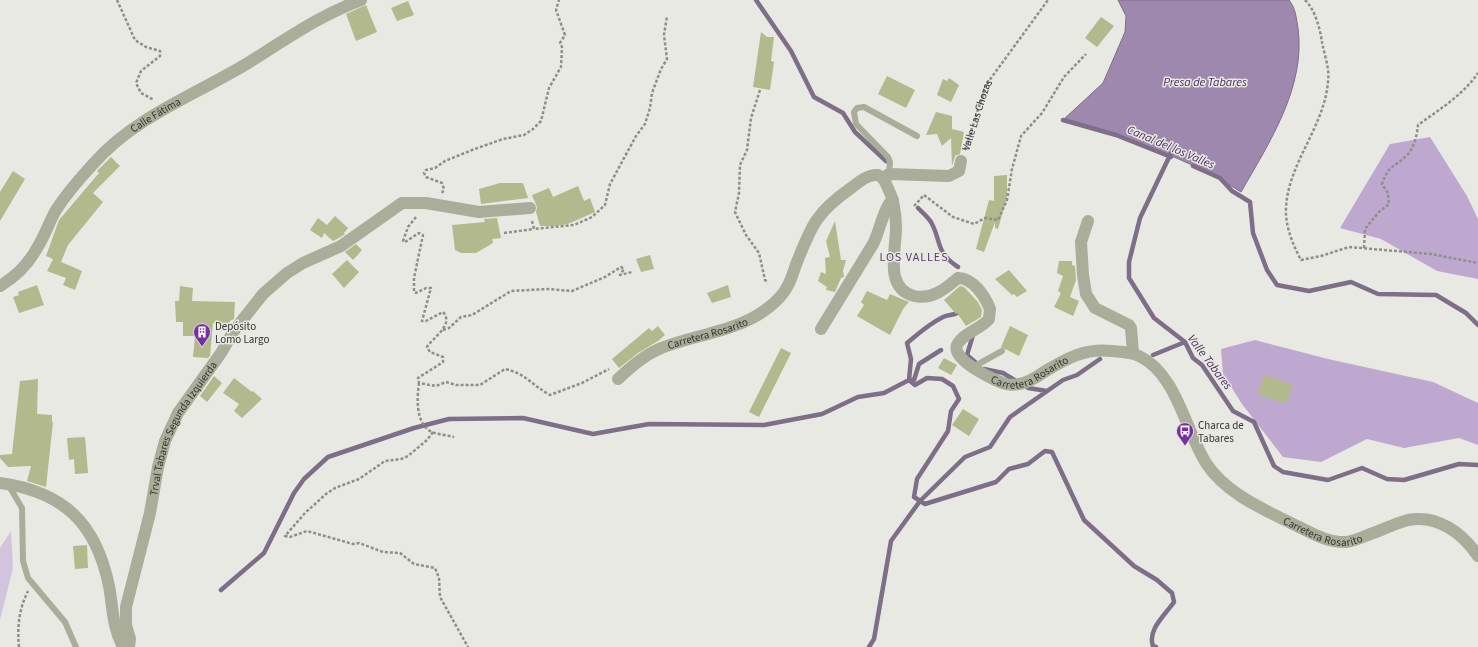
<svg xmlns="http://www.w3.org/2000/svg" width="1478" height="647" font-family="'Source Sans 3',sans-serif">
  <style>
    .green { fill: #d2c4dd }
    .forest { fill: #bfa8cf }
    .water { fill: #9e88ae; stroke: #7e6e88 }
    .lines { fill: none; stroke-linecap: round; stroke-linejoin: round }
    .stream { stroke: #7e6e88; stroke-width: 4.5 }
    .building { fill: #b2b98d }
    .path { stroke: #8e8f8a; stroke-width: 2.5; stroke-dasharray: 3 2; stroke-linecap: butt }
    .lane { stroke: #a9ad9a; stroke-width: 6 }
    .street { stroke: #a9ad9a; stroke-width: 12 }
    .labels { text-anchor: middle; stroke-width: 3; stroke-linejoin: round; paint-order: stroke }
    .street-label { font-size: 11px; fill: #333330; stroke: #e8e9e2 }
    .poi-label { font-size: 11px; fill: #333330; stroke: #e8e9e2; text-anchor: start }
    .water-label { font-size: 12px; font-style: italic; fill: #4b2c5f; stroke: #e8e9e2 }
    .neighbourhood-label { font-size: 12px; letter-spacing: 1px; fill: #5c3972; stroke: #e8e9e2 }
  </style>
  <rect width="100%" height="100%" fill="#e8e9e2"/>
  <path class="green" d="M11,531L13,568L0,620V548Z"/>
  <path class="forest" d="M1430,137L1467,196L1478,219V279L1437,271L1381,239L1340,228L1390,144Z
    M1255,340L1328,359L1433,382L1478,403V445L1459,438L1404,448L1367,439L1321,462L1283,457L1242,404L1223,374L1221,349Z"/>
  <path class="water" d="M1118,0H1289C1296,9 1296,17 1298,28C1306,87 1269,143 1241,192C1187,157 1124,137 1063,120L1103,83L1125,32L1126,16Z"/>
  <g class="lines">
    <path class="stream" d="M756,0L791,51L814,97L843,113L855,132L886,161
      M1063,120L1116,135L1171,157
      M1172,151L1140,218L1129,262V278L1154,318L1185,342L1193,358L1202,365L1233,411L1254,422L1274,466L1283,472L1328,480L1362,468L1387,479L1404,480L1459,464L1478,465
      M1193,166L1220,178L1232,191L1250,202L1253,233L1267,270L1277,285L1309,291L1351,282L1378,294L1436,295L1466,313L1478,325
      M918,208C922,212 928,217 931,222C942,242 935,252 958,267
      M962,310C955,316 950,314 943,317C929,324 919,333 907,343L911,359L909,380L915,385L927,378L942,379L953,386L959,399L951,411L948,431L917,479L914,497L925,504L996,482L1009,469L1028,464L1045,451L1052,452L1084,520L1134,566L1157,580L1172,593L1174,602C1165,615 1147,630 1153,646L1156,647
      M973,335L967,355L975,362
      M1153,355L1185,342
      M984,369L1003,373L1016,381
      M1028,388L1047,391
      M221,590L264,553L294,493L304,479L328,457L414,428L449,419L523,418L593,434L649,424L764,425L822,414L858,397L884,393L909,380H914L919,364L941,350
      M869,647L874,639L891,541L920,501L965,457L990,447L1010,417L1063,380L1077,375L1100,359"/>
  </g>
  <path class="building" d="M408,1L414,15L397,21L391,8Z
    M366,5L377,32L356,41L346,14Z
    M1101,17L1114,26L1097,47L1085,38Z
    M761,32L767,37H774L771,61L774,62L770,90L753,87Z
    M887,76L915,90L906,108L878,94Z
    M949,78L959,85L951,102L937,95L943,79L947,81Z
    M936,112L952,116V129L964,132L960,154L955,156L952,166L951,138L942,146L937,134L926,135Z
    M111,157L120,166L93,193L103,202L68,245L61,262L59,261L82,271L75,290L63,285L66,278L47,271L53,259L46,256L59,220L99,173L97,171Z
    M13,171L25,179L0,221V192Z
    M1007,175V197L998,229L995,228V222L984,252L976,249L989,200L994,201V176Z
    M500,183H523L528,198L481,204L479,189Z
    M578,186L584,201L590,198L595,212L568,224L554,226H540L536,212L537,207L532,195L549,188L553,197Z
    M335,216L348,228L344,233L345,234L337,239L333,241L324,233L322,238L310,230L318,218L327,225Z
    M497,218L501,238L492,239L493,243L476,253H461L455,250L452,225L485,222L484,219Z
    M835,221L841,260H846L843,271L844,277L841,278L835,292L826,290L827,287L818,281L821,272L826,274L825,258L830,257L826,241Z
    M356,244L362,250L353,260L345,252Z
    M650,255L654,269L641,272L636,259Z
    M347,260L359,272L344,288L332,274Z
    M1059,261H1072V265L1075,266L1076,280L1070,297L1079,301L1073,316L1054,307L1061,293L1058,291L1063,276L1057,273Z
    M1009,270L1027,291L1017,297L1014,294L1012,295L995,279Z
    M37,285L44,305L19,313L13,297L19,295L18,292Z
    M728,285L731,297L712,303L707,293Z
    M180,286L193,288L192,301L235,302L234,319L230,321L229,326L213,323L210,356L208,358L193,357L195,336H183V322H176L175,301H179Z
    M960,286L964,287L978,302L982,310L981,317L966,326L957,313L956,314L944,300Z
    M867,291L887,300L890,294L909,302L903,309L890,335L857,316L864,305L861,302Z
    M658,326L665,335L658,341L638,353L619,368L612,359L649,328L652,331Z
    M1010,326L1028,335L1019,356L1001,347Z
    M781,348L791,353L759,417L749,412Z
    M944,358L957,365L951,375L938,368Z
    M1265,375L1293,385L1286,404L1257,394Z
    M214,376L222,383L207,402L200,396Z
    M234,378L252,392L253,391L262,399L242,418L234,411L239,404L223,393Z
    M38,379L37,414L52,415V422H53L46,487L27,481L31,466L8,467L0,458V455L12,454L20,381Z
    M963,409L979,419L969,436L952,425Z
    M85,437L88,473L75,474L74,459L69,460L67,438Z
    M87,545L88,568L75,569L73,546Z"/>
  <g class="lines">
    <g class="path">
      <path d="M117,0L135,40L146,47L160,51V56L141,71L136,83L141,93L154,100"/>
      <path d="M1305,0C1315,9 1320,29 1322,42C1324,54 1330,69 1328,81C1325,126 1288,163 1286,208C1285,226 1293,245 1301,260L1321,256L1349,247L1431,254L1478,263"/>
      <path d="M760,90L751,118L747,150L740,165L739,193L735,212L746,235L759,253L765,280L768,283"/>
      <path id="s1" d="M965,150L986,85L1048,0"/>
      <path d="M442,193L444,189L442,183L426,177L424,173L426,170L435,168L445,161L472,150L503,139L524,135L533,129L541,121L549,88L561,67L562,47L560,43L565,35L556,10L559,0"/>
      <path d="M914,206L924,195L953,217L974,224L985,218L998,220L1007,200L1012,169L1021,136L1042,113L1064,77L1086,54"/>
      <path d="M416,217L408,227L403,241L405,242L419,233L423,235L414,278V292L416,293L426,288H431L422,321H426L443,312C455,325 431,339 427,347L430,352L443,357V362L418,378L419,383L436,386L446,382L456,385H480L505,369C525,373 533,386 550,395L582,383L609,369"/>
      <path d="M532,221L534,229L574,225L592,217L605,205L610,184L636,136L645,124L650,108L652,93L661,69L667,59L664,35L667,16"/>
      <path d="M504,233L534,229"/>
      <path d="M1364,248L1365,229L1379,212L1389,204L1388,193L1382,184C1389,164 1393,169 1406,156C1414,149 1417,135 1418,125C1440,109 1463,95 1478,73"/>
      <path d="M443,330L449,328L461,317L472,315L511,291L547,289L572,291L605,277L621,267L624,269L620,275L632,272"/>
      <path d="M419,383C417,398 415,424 432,432C439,435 447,435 454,437"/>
      <path d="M433,432L427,440L408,456L401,459L385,461L359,479L335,488L326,494L305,513L285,536L290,537L307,531L353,544L359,543L383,552L400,553L414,564L435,568L439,578L440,597L468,647"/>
      <path d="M19,647C17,627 19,609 28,591"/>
    </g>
    <path class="lane" d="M889,174L890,162L888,157L856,124L854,112L857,108L864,107L917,136
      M973,367L1002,351
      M9,486L22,508L23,561L28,578L65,622L76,647"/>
    <g class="street">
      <path d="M883,178L889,174L949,176L959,171L961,161"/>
      <path d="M1088,221L1081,242L1083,275L1086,294L1095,308L1129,325L1131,328L1133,353"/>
      <path id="s2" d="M0,286C15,277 29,263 37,248C45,236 49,222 56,210C67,193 81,177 94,163C136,116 195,95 248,63C285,40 320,15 361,0"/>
      <path d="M821,329L873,244C879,234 884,205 893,200"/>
      <path id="s3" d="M618,379C630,368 643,356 659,349C700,332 748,332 780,297C790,286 792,275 797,262C812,224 817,212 851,188C859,182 868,174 878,175C883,177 885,181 887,186C894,199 896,214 896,228C896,251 884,288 914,296C932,300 945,289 958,278C973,278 985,296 990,309L989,319C981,329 963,333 957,345C951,360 995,381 1006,384C1010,385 1015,385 1019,384C1028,383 1037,377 1044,372C1067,358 1085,348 1112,351C1121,352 1131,352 1139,356C1177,374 1185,430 1206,463C1226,494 1265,510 1297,526C1312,533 1328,543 1346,542C1356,541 1366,535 1376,532C1386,528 1397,523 1408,520C1438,514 1463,534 1478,556"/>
      <path id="s4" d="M0,483C64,492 96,523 109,586C113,607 112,625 122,645L129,646L130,639L126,625V607L150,513L158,467L165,441L178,413L221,353L233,332L263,294L287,273L303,263L341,246L402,203H426L479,212L530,208"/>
    </g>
  </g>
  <defs>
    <g id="building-pin" transform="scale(0.9)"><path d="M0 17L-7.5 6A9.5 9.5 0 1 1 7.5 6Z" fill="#782ea0" stroke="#e8e9e2"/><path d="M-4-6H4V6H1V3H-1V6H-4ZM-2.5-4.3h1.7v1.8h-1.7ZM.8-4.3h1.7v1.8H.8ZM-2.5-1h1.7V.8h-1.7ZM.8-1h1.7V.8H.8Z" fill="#fff"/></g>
    <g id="bus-pin" transform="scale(0.9)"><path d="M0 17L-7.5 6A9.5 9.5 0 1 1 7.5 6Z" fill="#782ea0" stroke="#e8e9e2"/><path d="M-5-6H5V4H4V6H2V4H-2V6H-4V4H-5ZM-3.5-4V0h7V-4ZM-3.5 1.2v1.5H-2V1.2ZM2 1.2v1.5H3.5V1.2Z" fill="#fff"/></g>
  </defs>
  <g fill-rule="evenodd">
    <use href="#building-pin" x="202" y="332"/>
    <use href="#bus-pin" x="1185" y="431"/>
  </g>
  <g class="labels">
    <g class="street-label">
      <text dy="4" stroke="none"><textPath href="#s2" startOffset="235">Calle Fátima</textPath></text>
      <text dy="4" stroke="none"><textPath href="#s1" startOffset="37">Valle Las Chozas</textPath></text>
      <text dy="4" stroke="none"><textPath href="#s3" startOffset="102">Carretera Rosarito</textPath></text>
      <text dy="4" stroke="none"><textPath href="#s3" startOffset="724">Carretera Rosarito</textPath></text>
      <text dy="4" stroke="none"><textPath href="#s4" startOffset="459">Trval Tabares Segunda Izquierda</textPath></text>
      <text dy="4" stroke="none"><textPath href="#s3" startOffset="1107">Carretera Rosarito</textPath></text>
    </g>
    <g class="poi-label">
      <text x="215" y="330">Depósito<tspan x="215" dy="13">Lomo Largo</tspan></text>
      <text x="1198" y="429">Charca de<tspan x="1198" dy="13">Tabares</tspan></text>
    </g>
    <g class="water-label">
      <text x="1205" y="86">Presa de Tabares</text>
      <text transform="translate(1171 147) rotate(23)" y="4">Canal del los Valles</text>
      <text transform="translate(1210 362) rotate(53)" y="4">Valle Tabares</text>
    </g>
    <g class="neighbourhood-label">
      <text x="914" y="261">LOS VALLES</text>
    </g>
  </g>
</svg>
